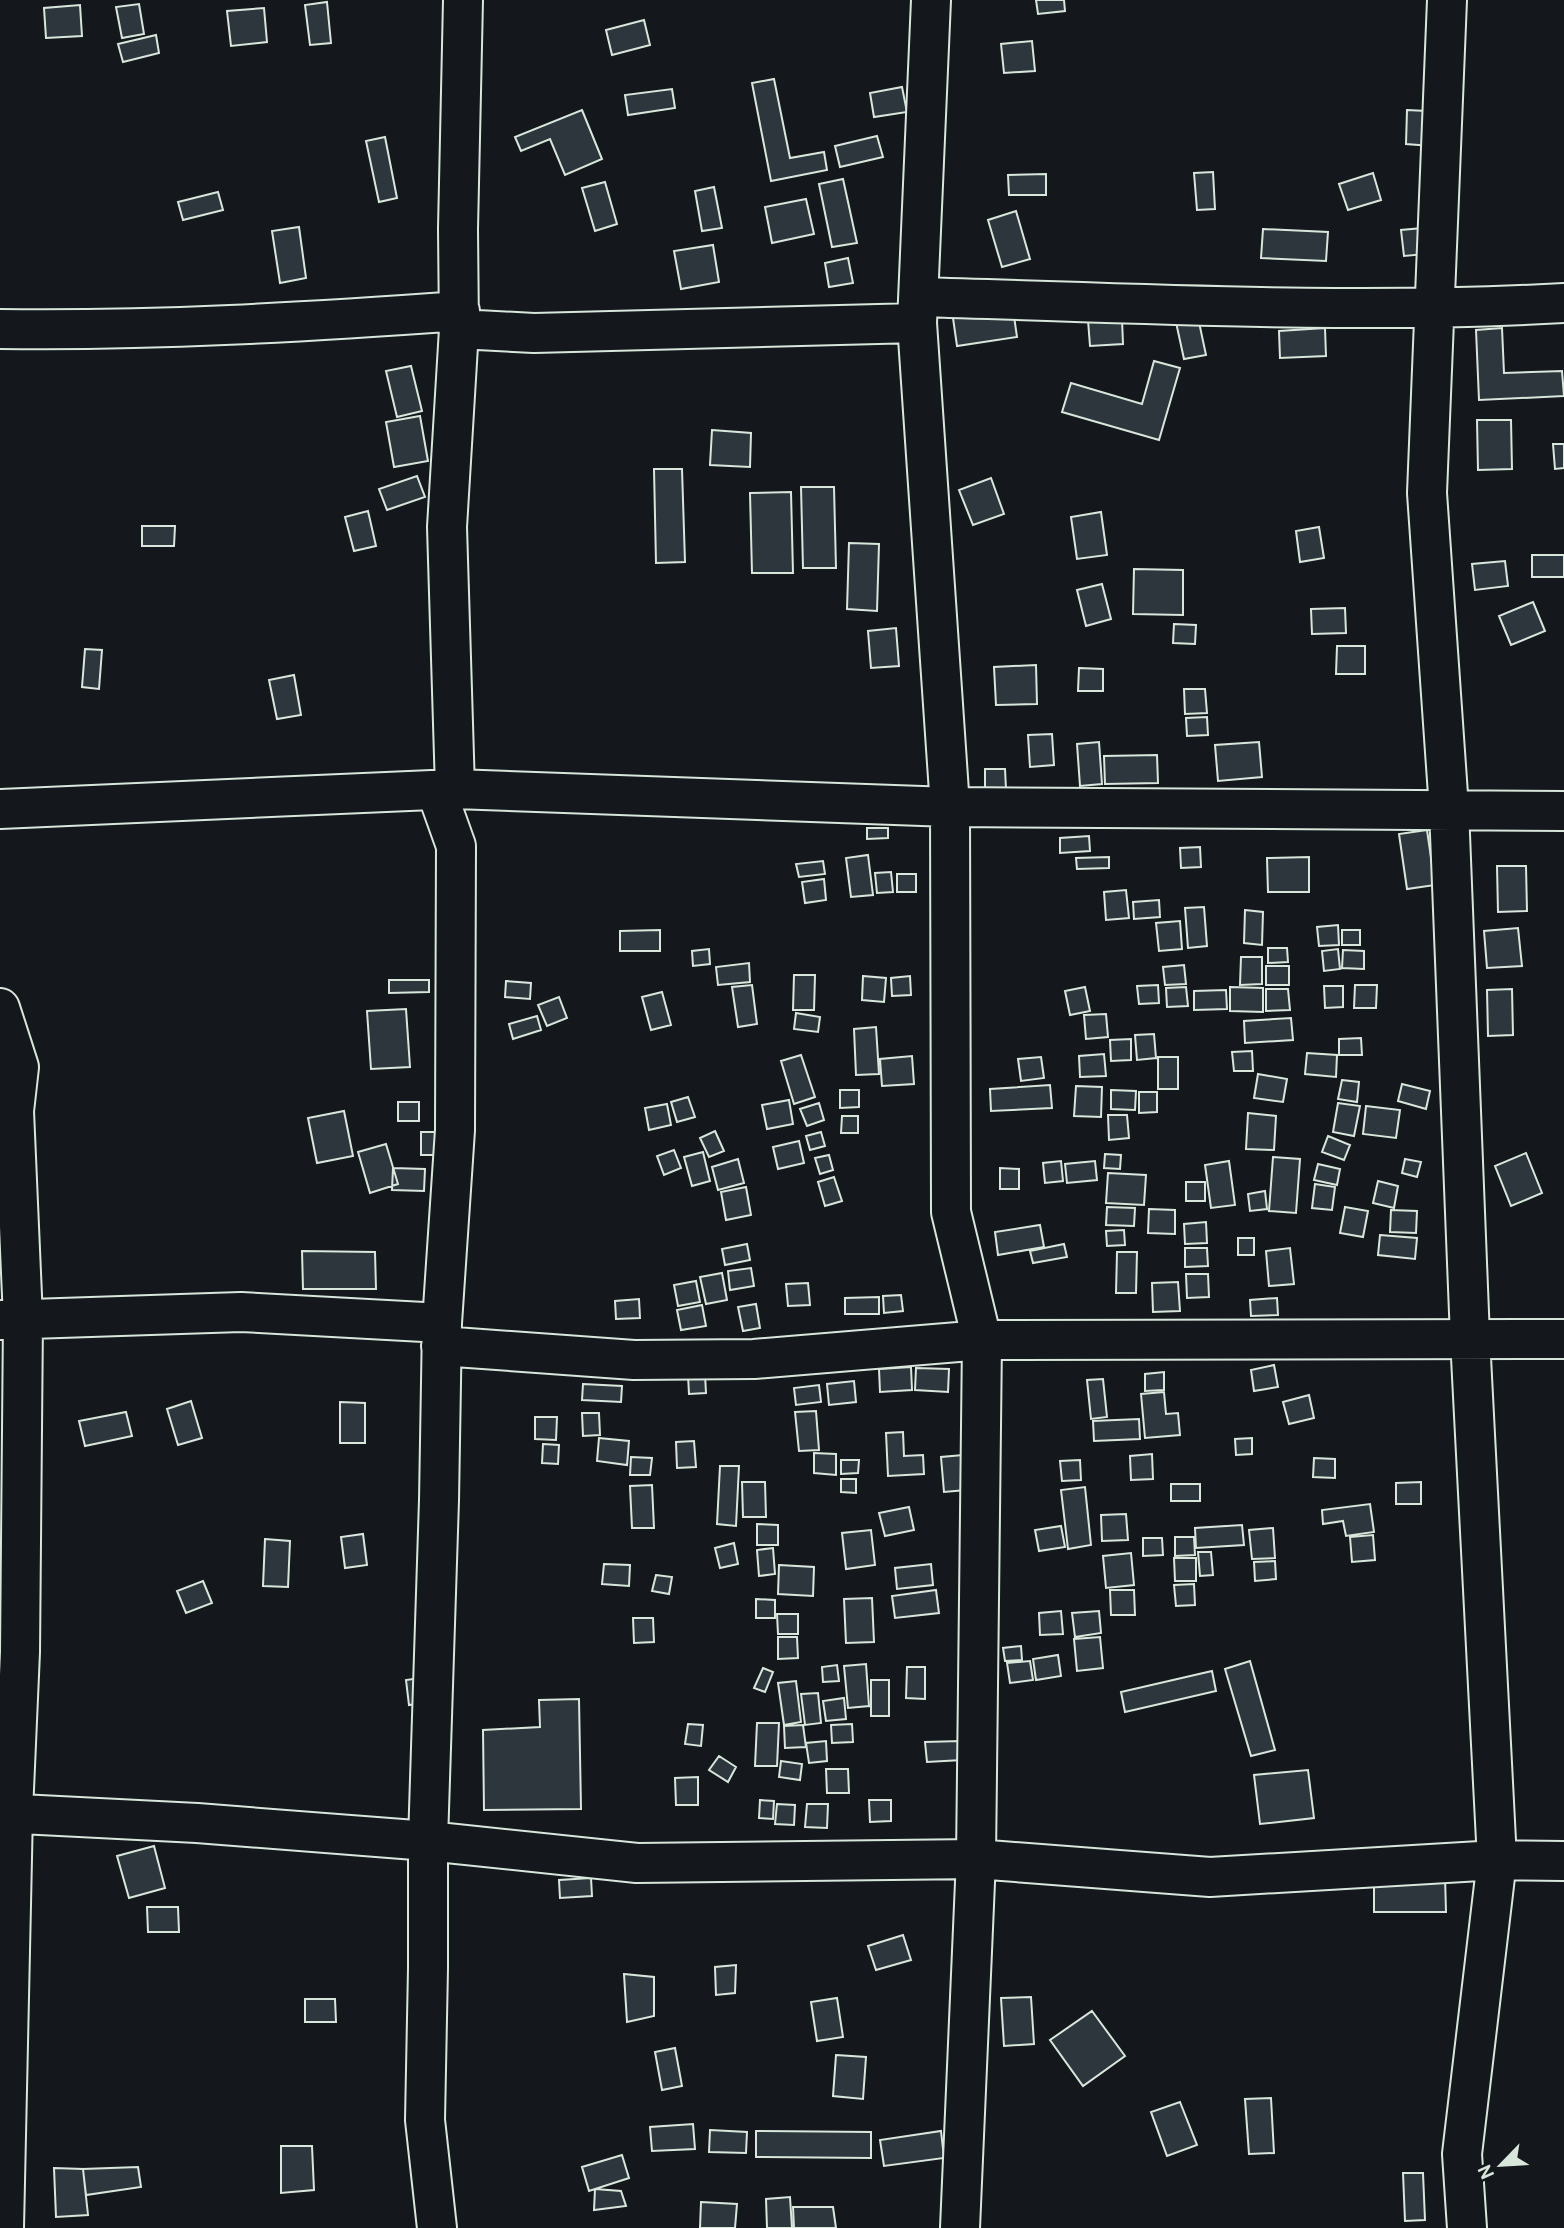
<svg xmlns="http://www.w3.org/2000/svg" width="1564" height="2228" font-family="Cabin,sans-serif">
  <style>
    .building { fill: #2c363c; stroke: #d8e6dc; stroke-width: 2 }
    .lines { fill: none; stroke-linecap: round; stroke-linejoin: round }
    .minor-casing { stroke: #d8e6dc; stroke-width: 42 }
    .minor { stroke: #14181c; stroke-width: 38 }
  </style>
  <rect width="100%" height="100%" fill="#14181c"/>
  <path class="building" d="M1036,0H1064L1065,11L1038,14Z
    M327,2L331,43L310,45L305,5Z
    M139,4L144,34L122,38L116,7Z
    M80,5L82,36L46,38L44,8Z
    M264,8L267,42L231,46L227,11Z
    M644,20L650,45L612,55L606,30Z
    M156,35L159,53L123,62L118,44Z
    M1032,41L1035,71L1004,73L1001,44Z
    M774,79L790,158L824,152L827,170L771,181L752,83Z
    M902,87L907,112L874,117L870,93Z
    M672,89L675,108L628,115L625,95Z
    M582,110L602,159L565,175L550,139L521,151L515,137Z
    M1407,110L1446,112L1444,147L1406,144Z
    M877,136L883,157L840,167L835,146Z
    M385,137L397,198L379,202L366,141Z
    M1213,172L1215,209L1197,210L1194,173Z
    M1373,173L1381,200L1348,210L1339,184Z
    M1046,174V195H1009L1008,175Z
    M843,179L857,243L832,247L819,184Z
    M605,182L617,224L595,231L582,188Z
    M714,187L722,228L702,231L695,191Z
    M218,192L223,210L183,220L178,202Z
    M806,199L814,234L772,243L765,207Z
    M1016,211L1030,259L1002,267L988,220Z
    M1445,226L1448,252L1404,256L1401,230Z
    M299,227L306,278L280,283L272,231Z
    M1263,229L1328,232L1326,261L1261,258Z
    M713,245L719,282L681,289L674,251Z
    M848,258L853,283L829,287L825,263Z
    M1012,302L1017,337L957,346L952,311Z
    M1196,308L1206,355L1184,359L1174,313Z
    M1122,319L1123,344L1090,346L1088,320Z
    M1325,328L1326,356L1280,358L1279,331Z
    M1502,328L1504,373L1562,371L1564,396L1479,400L1476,330Z
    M1154,361L1180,368L1159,440L1062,412L1071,383L1142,404Z
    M411,366L422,411L397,417L386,371Z
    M420,416L428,461L394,467L386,422Z
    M1477,420H1511L1512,469L1478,470Z
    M712,430L751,433L750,467L710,465Z
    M1553,444H1564V468L1555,469Z
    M654,469H682L685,562L656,563Z
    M417,476L425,497L387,510L379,489Z
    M991,478L1004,514L973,525L959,490Z
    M801,487H834L836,568H803Z
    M791,492L793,573H752L750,493Z
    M368,511L376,546L354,551L345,517Z
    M1101,512L1107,555L1077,559L1071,517Z
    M142,526H175L174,546H142Z
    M1319,527L1324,558L1300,562L1296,531Z
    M849,543L879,544L877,611L847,609Z
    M1532,555H1564V577H1532Z
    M1505,561L1508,586L1475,590L1472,564Z
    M1134,569L1183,570V615L1133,614Z
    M1102,584L1111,619L1086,626L1077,590Z
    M1533,602L1545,631L1511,645L1499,616Z
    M1345,608L1346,633L1312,634L1311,609Z
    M1174,624L1196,625L1195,644L1173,643Z
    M896,628L899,666L871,668L868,631Z
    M1337,646H1365V674H1336Z
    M85,649L102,650L99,689L82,687Z
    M1036,665L1037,704L996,705L994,667Z
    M1079,668L1103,669V691H1078Z
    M294,675L301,715L277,719L269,680Z
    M1184,689H1205L1207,713L1185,714Z
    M1207,717L1208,735L1187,736L1186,718Z
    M1052,734L1054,765L1030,767L1028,735Z
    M1099,742L1102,784L1080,786L1077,744Z
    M1259,742L1262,777L1218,781L1215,745Z
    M1157,755L1158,783L1105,784L1104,756Z
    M985,769H1005L1006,789H985Z
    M867,828H888V838L867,839Z
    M1427,830L1435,885L1407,889L1399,834Z
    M1089,836L1090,851L1060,853V838Z
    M1200,847L1201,867L1181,868L1180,848Z
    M868,855L873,895L851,897L846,858Z
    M1109,857V868L1077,869L1076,858Z
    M1309,857V892H1268L1267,858Z
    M823,861L825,874L799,877L796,864Z
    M1497,866H1526L1527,911L1498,912Z
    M891,872L893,892L877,893L875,873Z
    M897,874H916V892H897Z
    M824,879L826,900L805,903L802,882Z
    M1126,890L1129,918L1106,920L1104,892Z
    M1159,900L1160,917L1134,919L1133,902Z
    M1204,907L1207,946L1188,948L1185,908Z
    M1245,910L1263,912L1262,945L1244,943Z
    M1180,921L1182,949L1159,951L1156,923Z
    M1338,925L1339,945L1319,946L1317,927Z
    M1518,928L1522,966L1487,968L1484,931Z
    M660,930V951H620V931Z
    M1342,930H1360V945H1342Z
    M1268,948H1287L1288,962L1268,963Z
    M709,949L710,964L693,966L692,951Z
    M1338,949L1340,969L1324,971L1322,951Z
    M1343,950L1364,951V969L1342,968Z
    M1241,957H1262V984L1240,985Z
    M749,963L750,982L718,985L716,967Z
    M1184,965L1186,984L1165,985L1163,967Z
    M1266,966H1289V985H1266Z
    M794,975H815L814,1010H793Z
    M863,976L886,978L884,1002L862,1000Z
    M910,976L911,995L892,996L891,978Z
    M389,980H429V992L389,993Z
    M506,981L531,983L530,999L505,997Z
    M752,985L757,1024L738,1027L732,987Z
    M1158,985L1159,1003L1139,1004L1137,986Z
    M1355,985H1377L1376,1008H1354Z
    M1324,986H1343V1007L1325,1008Z
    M1085,987L1090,1011L1070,1015L1065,991Z
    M1186,987L1188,1006L1167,1007L1166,988Z
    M1230,987L1263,988V1012L1230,1011Z
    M1266,989H1288L1290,1010L1266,1011Z
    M1512,989L1513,1035L1488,1036L1487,990Z
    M1226,990L1227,1009L1194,1010V991Z
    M662,992L671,1025L651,1030L642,997Z
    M559,997L567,1018L547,1026L538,1005Z
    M406,1009L410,1067L371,1069L367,1011Z
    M796,1013L820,1017L818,1032L794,1029Z
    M1106,1014L1108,1037L1086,1039L1084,1015Z
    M537,1016L541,1030L513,1039L509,1024Z
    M1291,1018L1293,1040L1245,1043L1244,1021Z
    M876,1027L879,1074L856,1075L854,1029Z
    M1154,1034L1156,1058L1137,1060L1135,1035Z
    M1361,1038L1362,1055H1339V1039Z
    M1131,1039V1060L1111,1061L1110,1040Z
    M1252,1051L1253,1071H1234L1232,1052Z
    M1307,1053L1337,1055L1336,1077L1305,1074Z
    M1104,1054L1106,1076L1080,1077L1079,1056Z
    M801,1055L815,1097L794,1104L781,1061Z
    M912,1056L914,1084L882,1086L880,1059Z
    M1041,1057L1044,1078L1021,1081L1018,1059Z
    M1158,1057H1178V1089H1158Z
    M1258,1074L1287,1079L1283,1102L1254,1098Z
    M1342,1080L1359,1082L1357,1102L1338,1099Z
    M1402,1084L1430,1091L1426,1109L1398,1101Z
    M1050,1085L1052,1108L991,1111L990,1089Z
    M1076,1086L1102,1087L1101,1117L1074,1116Z
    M840,1090H859V1107L840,1108Z
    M1111,1090L1136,1091L1135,1110L1111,1109Z
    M1139,1092H1157V1112L1139,1113Z
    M688,1097L695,1117L677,1122L671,1102Z
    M789,1100L793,1124L767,1129L762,1105Z
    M398,1102H419V1121H398Z
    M819,1103L824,1120L807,1126L800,1109Z
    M1338,1103L1360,1106L1354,1136L1333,1132Z
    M667,1104L671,1125L649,1130L645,1108Z
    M1366,1106L1400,1110L1396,1138L1363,1134Z
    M344,1111L353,1156L317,1163L308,1118Z
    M1248,1113L1276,1116L1274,1150L1246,1149Z
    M1108,1115H1127L1129,1138L1109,1140Z
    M842,1116H858V1133H841Z
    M715,1131L724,1151L709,1157L700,1138Z
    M421,1132H438V1155H421Z
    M821,1132L825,1146L810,1150L806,1136Z
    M1328,1136L1350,1145L1344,1160L1322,1152Z
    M799,1141L804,1163L778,1169L773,1147Z
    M386,1144L398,1184L370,1193L358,1152Z
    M674,1150L681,1168L664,1175L657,1156Z
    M703,1152L710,1181L692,1186L684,1157Z
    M1526,1153L1542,1193L1511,1206L1495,1166Z
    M1105,1154L1121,1155L1120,1169L1104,1168Z
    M829,1155L833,1170L820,1174L815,1158Z
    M1273,1157L1300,1159L1296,1213L1269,1211Z
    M738,1159L744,1183L718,1190L712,1167Z
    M1405,1159L1421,1162L1417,1177L1402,1173Z
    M1061,1161L1063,1181L1045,1183L1043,1163Z
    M1095,1161L1097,1180L1067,1183L1065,1164Z
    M1229,1161L1235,1205L1211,1208L1205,1165Z
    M1318,1164L1340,1169L1337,1185L1314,1180Z
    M393,1168L425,1169L424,1191L392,1190Z
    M1000,1168L1019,1169V1189H1000Z
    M1108,1173L1146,1175L1144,1205L1106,1203Z
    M834,1177L842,1201L825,1206L818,1182Z
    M1378,1181L1398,1186L1394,1208L1373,1203Z
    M1186,1182H1205V1201H1186Z
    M1315,1184L1335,1187L1332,1210L1312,1208Z
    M746,1187L751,1215L726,1220L721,1192Z
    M1265,1191L1267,1209L1250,1211L1248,1194Z
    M1107,1207L1135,1208L1134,1226L1106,1225Z
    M1345,1207L1368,1211L1363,1237L1340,1233Z
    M1149,1209L1175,1210V1234L1148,1233Z
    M1391,1210L1417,1211L1416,1233L1390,1232Z
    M1206,1222L1207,1243L1185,1244L1184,1224Z
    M1040,1225L1044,1247L998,1255L995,1232Z
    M1124,1230L1125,1245L1107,1246L1106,1231Z
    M1380,1235L1417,1238L1415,1259L1378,1255Z
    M1238,1238H1254V1255H1238Z
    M747,1244L750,1260L725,1265L722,1249Z
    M1064,1244L1067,1257L1033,1263L1030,1251Z
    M1185,1248H1207L1208,1266L1185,1267Z
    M1290,1248L1294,1284L1269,1286L1266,1251Z
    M302,1251L375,1252L376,1289H303Z
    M1117,1252H1137L1136,1293H1116Z
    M751,1268L754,1286L730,1290L728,1271Z
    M722,1273L727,1300L706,1304L700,1277Z
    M1186,1274H1208L1209,1297L1187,1298Z
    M696,1281L700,1302L678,1306L674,1285Z
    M1178,1282L1180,1311L1153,1312L1152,1283Z
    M808,1283L810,1305L788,1306L786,1284Z
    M901,1295L903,1311L884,1313L883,1296Z
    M879,1297V1314H845V1298Z
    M1277,1298L1278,1315L1251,1316L1250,1300Z
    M639,1299L640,1318L616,1319L615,1301Z
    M756,1304L760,1328L743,1331L738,1307Z
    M702,1305L706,1326L681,1330L677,1310Z
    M1274,1365L1278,1387L1254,1391L1251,1370Z
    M911,1367L912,1390L880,1392L879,1369Z
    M916,1368L949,1369L948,1392L915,1390Z
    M1164,1372V1390L1145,1391V1374Z
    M705,1374L706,1393L689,1394L688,1375Z
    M1103,1379L1107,1417L1091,1419L1087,1380Z
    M854,1381L856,1402L829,1405L827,1384Z
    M583,1384L622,1386L621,1402L582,1400Z
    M819,1385L821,1402L796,1405L794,1388Z
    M1164,1392L1166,1414L1178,1413L1180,1435L1145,1438L1141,1394Z
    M1309,1395L1314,1418L1289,1424L1283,1402Z
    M191,1401L202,1438L178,1445L167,1409Z
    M340,1402L365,1403V1443H340Z
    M816,1411L819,1450L799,1451L795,1412Z
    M126,1412L132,1436L85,1446L79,1421Z
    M582,1413H599L600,1435L583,1436Z
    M535,1417H557L556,1440L535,1439Z
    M1139,1419L1140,1439L1094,1441L1093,1421Z
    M903,1432L904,1456L923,1455L924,1474L888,1476L886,1433Z
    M599,1438L629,1441L627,1465L597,1461Z
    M1252,1438V1454L1236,1455L1235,1439Z
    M694,1441L696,1467L677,1468L676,1442Z
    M543,1444L559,1445L558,1464L542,1463Z
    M814,1453L836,1454V1475L814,1473Z
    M1152,1454L1153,1479L1131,1480L1130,1456Z
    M963,1455L966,1490L944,1492L941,1457Z
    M631,1457L652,1458L650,1475H630Z
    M1314,1458L1335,1459V1478L1313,1477Z
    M841,1460H859L858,1473L841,1474Z
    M1080,1460L1081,1480L1062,1481L1060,1461Z
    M720,1466H739L736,1526L717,1524Z
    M841,1479H856V1493L841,1492Z
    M742,1482H765L766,1517H743Z
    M1421,1482V1504H1396V1483Z
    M1171,1484H1200V1501H1171Z
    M652,1485L654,1528H632L630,1486Z
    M1085,1487L1091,1545L1068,1549L1061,1490Z
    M1370,1504L1374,1532L1346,1536L1343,1521L1323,1524L1322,1510Z
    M909,1507L914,1530L885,1536L879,1513Z
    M1126,1514L1128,1540L1102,1541L1101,1515Z
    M757,1524L778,1525V1545H757Z
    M1242,1525L1244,1545L1196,1548L1195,1528Z
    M1061,1526L1065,1547L1039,1551L1035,1530Z
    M1273,1528L1275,1558L1252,1559L1249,1530Z
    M871,1530L875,1565L846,1569L842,1533Z
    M363,1534L367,1565L345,1568L341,1537Z
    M1373,1535L1375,1560L1352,1562L1350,1537Z
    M1175,1537H1194L1195,1555L1175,1556Z
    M1143,1538H1162L1163,1555L1143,1556Z
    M265,1539L290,1541L288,1587L263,1586Z
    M734,1543L738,1564L720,1568L715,1548Z
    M773,1548L775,1574L759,1576L757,1550Z
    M1198,1552H1211L1213,1575L1200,1576Z
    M1131,1553L1134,1585L1106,1588L1103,1556Z
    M1174,1558H1196V1581H1175Z
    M1275,1561L1276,1579L1255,1581L1254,1562Z
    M604,1564L630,1565L629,1586L602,1584Z
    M931,1564L933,1585L897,1589L895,1568Z
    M779,1565L814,1567L813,1596L778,1594Z
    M656,1575L672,1577L669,1594L652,1591Z
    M203,1581L212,1603L186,1613L177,1591Z
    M1194,1584L1195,1605L1176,1606L1174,1585Z
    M936,1590L939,1613L895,1618L892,1596Z
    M1110,1590H1134L1135,1615H1111Z
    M872,1598L874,1642L846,1643L844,1599Z
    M756,1599L775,1600V1618H756Z
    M1061,1611L1063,1634L1040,1635L1039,1613Z
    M1099,1611L1101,1633L1075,1637L1072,1613Z
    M777,1614H798V1634H778Z
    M633,1618H653L654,1642L634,1643Z
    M778,1637H797L798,1658L778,1659Z
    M1100,1637L1103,1668L1077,1671L1074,1639Z
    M1021,1646L1022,1660L1005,1661L1003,1648Z
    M1058,1655L1061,1676L1036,1680L1033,1659Z
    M1030,1661L1033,1680L1010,1683L1007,1663Z
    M1250,1661L1275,1750L1251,1756L1225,1669Z
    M866,1664L869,1706L848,1708L844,1666Z
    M837,1665L839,1681L823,1682L822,1667Z
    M907,1667H925V1699L906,1698Z
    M763,1668L773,1672L765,1692L754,1688Z
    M1212,1671L1216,1691L1125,1712L1121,1692Z
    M441,1675L444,1700L409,1705L406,1680Z
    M871,1680H889V1716H871Z
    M796,1681L801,1722L784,1725L778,1683Z
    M818,1693L821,1723L805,1725L801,1694Z
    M844,1698L846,1719L826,1721L823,1701Z
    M579,1699L581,1809L484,1810L483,1730L540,1727L539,1700Z
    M757,1723H779L777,1766H755Z
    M688,1724L703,1725L701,1746L685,1744Z
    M852,1724L853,1742L832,1743L831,1725Z
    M803,1725L806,1747L785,1748L784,1726Z
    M826,1741L827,1761L809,1763L806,1743Z
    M961,1741L962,1760L927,1762L925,1742Z
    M719,1756L736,1767L728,1782L709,1770Z
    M781,1761L802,1764L800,1780L779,1777Z
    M826,1769H848L849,1793H827Z
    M1308,1770L1314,1818L1260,1824L1254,1775Z
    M698,1777V1805H676L675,1778Z
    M760,1800L774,1801L773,1819L759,1818Z
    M869,1800H891V1821L870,1822Z
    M777,1804L795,1805L794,1825L775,1824Z
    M807,1804H828L827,1828L805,1827Z
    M154,1846L165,1888L129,1898L117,1856Z
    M1374,1875L1445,1876L1446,1912H1374Z
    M591,1878L592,1896L560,1898L559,1880Z
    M147,1907H178L179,1932H148Z
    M903,1935L911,1960L876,1970L868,1946Z
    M736,1965L735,1993L716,1995L715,1967Z
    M624,1974L654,1977V2016L627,2022Z
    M1031,1997L1034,2044L1004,2046L1001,1998Z
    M837,1998L843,2037L817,2041L811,2002Z
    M305,1999H335L336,2022H305Z
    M1092,2011L1125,2056L1083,2086L1050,2040Z
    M675,2048L682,2086L662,2090L655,2052Z
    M836,2055L866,2057L863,2099L833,2096Z
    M1271,2098L1274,2153L1249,2154L1245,2099Z
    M1180,2102L1197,2145L1167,2156L1151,2112Z
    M693,2124L695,2149L652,2151L650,2127Z
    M710,2130L747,2132L746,2153L709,2152Z
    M756,2131L871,2132V2158L756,2157Z
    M941,2131L944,2158L884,2166L880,2140Z
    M281,2146H312L314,2190L281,2193Z
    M622,2155L629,2178L589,2191L582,2167Z
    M138,2167L141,2187L86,2195L83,2169Z
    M54,2168L83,2169L88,2215L56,2217Z
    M1403,2173H1423L1425,2220L1405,2221Z
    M595,2189L621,2191L626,2206L594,2210Z
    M790,2197L792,2228H767L766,2199Z
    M701,2202L737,2204L735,2228H700Z
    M793,2207H833L836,2228H794Z"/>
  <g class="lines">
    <g class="minor-casing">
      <path id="minor" d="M931,0L917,323L950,807L951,1212L982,1340L976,1859L960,2228
        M1447,0L1427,493L1449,809L1470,1338L1497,1860L1462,2154L1467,2228
        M919,297C1134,303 1350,315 1564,303
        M0,329C153,331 307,322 460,311
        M459,329L534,333L917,323
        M455,789L447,527L459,329L458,229L463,0
        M436,790L456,846L455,1130L442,1323L439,1500L428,1841V1968L425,2120L437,2228
        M0,809L455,789L950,807L1564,811
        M0,1008L19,1067L14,1111L23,1319L20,1652L13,1812L4,2228
        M0,1320L241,1312L442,1323
        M441,1346L634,1360L754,1359L982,1340L1564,1339
        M0,1813L197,1823L428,1841L637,1863L976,1859L1210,1877L1497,1860L1564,1861"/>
    </g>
    <use href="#minor" class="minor"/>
  </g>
  <g transform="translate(1501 2165) rotate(245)" stroke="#14181c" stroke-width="5" paint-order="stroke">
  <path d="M0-5L12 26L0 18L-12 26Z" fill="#d8e6dc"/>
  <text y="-10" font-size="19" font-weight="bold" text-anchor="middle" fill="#d8e6dc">N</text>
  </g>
</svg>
